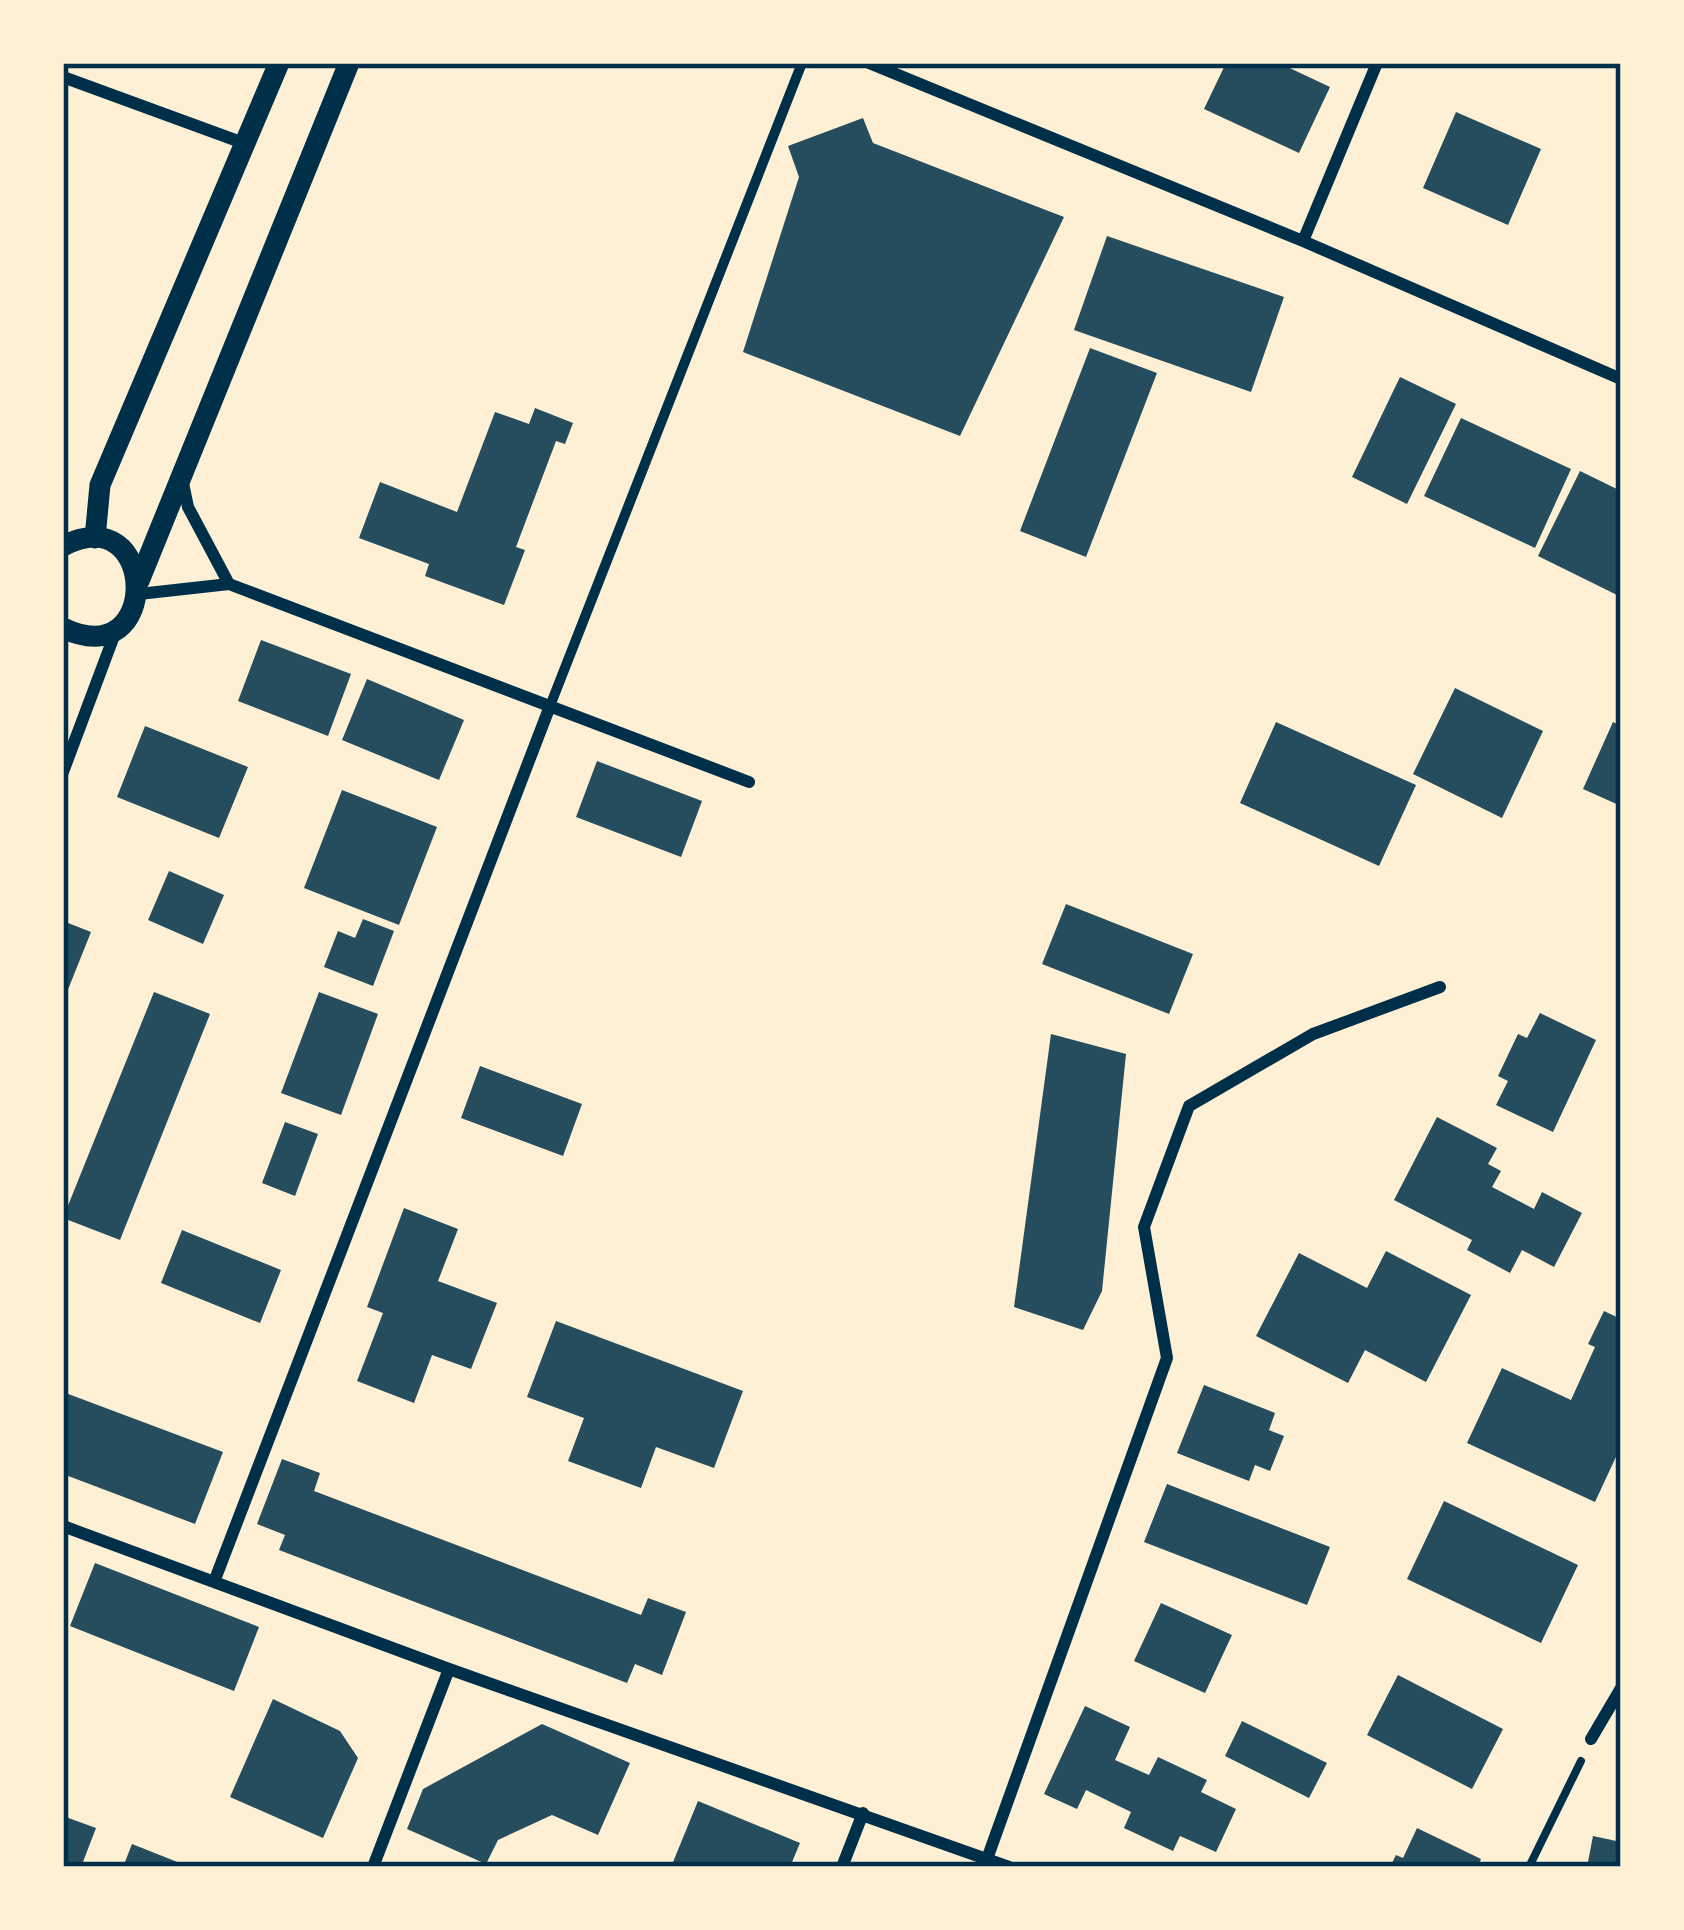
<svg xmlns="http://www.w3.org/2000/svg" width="1684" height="1930" font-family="'Source Sans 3',sans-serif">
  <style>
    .building { fill: #264d5e }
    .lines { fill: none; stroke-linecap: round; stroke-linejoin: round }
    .path { stroke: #003049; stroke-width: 8 }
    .pedestrian { stroke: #003049; stroke-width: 10 }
    .minor { stroke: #003049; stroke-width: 12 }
    .tertiary { stroke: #003049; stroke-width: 21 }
    .neatline { fill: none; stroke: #003049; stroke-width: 4.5 }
  </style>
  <rect width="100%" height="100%" fill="#fdf0d5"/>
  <path class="building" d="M1226,63H1279L1330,87L1299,153L1204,109Z
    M1456,112L1541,149L1508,225L1423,188Z
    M863,118L873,143L1064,217L960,436L743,352L799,177L788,146Z
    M1107,236L1284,297L1251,392L1074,330Z
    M1090,348L1157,373L1086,557L1020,531Z
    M1400,377L1456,404L1407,504L1352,477Z
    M535,408L573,423L565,444L556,441L516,547L525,550L504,605L425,576L429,564L359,538L380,482L457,512L495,412L529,424Z
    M1461,418L1571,469L1535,548L1424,496Z
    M1580,471L1621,491V586L1617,595L1538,556Z
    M261,640L351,674L328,736L238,701Z
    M367,679L464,720L439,780L342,740Z
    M1455,688L1543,731L1502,818L1413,774Z
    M1276,722L1416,785L1379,866L1240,803Z
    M1613,722L1621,726V806L1583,789Z
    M145,726L248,767L219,838L117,797Z
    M597,761L702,801L681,857L576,817Z
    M342,790L437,827L399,925L304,888Z
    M169,871L224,895L203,944L148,920Z
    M1066,904L1193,954L1169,1014L1042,964Z
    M363,919L394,931L373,986L324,967L338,931L355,938Z
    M63,921L91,932L63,1002Z
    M154,992L210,1014L120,1240L63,1218Z
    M319,992L378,1014L341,1115L281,1093Z
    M1540,1013L1596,1040L1553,1132L1496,1105L1508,1081L1498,1076L1518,1034L1527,1038Z
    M1051,1034L1126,1054L1102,1291L1083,1330L1014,1307Z
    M480,1066L582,1104L563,1156L461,1118Z
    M1437,1117L1497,1148L1488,1164L1501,1171L1492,1187L1534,1209L1542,1192L1582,1213L1554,1267L1522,1250L1510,1273L1467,1250L1472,1240L1394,1200Z
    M285,1122L318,1134L295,1196L262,1183Z
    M404,1208L458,1229L438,1281L497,1303L471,1369L432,1355L414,1403L357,1381L383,1313L367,1307Z
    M182,1230L281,1270L260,1323L161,1283Z
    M1386,1251L1471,1295L1426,1382L1365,1350L1348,1383L1256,1336L1299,1253L1367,1288Z
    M1604,1311L1621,1319V1446L1595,1502L1467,1443L1502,1368L1571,1400L1595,1347L1588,1344Z
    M556,1321L743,1391L714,1468L656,1447L641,1488L568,1461L584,1418L527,1397Z
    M1204,1385L1275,1413L1269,1430L1284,1436L1270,1471L1255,1465L1249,1481L1177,1453Z
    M63,1392L223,1452L195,1524L63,1474Z
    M282,1459L320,1473L314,1491L641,1615L648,1598L686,1612L662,1675L635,1664L627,1683L279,1550L285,1535L257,1524Z
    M1167,1484L1330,1547L1307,1605L1144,1542Z
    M1444,1501L1578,1565L1541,1643L1407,1579Z
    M95,1563L259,1627L234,1691L70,1626Z
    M1161,1603L1232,1635L1205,1693L1134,1661Z
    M1398,1675L1503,1729L1472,1789L1367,1735Z
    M273,1699L340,1731L358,1758L323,1838L230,1797Z
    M1085,1706L1130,1727L1115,1760L1149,1775L1158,1757L1207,1780L1201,1792L1236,1809L1216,1852L1180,1836L1173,1851L1124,1828L1131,1812L1086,1790L1077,1809L1044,1794Z
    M1242,1721L1327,1763L1309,1798L1225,1756Z
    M542,1724L630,1763L598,1835L552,1815L498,1840L486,1864L407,1829L423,1789Z
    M698,1801L800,1843L790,1867H671Z
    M63,1816L96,1828L81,1867H63Z
    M1417,1828L1481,1859L1478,1867H1390L1396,1855L1403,1858Z
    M1593,1836L1621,1842V1867H1587Z
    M132,1844L190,1867H123Z"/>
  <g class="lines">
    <path class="path" d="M1529,1867L1581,1761"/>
    <path class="pedestrian" d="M550,706L802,63"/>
    <path class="minor" d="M869,63L1303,241L1621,379
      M63,77L246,144
      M1303,241L1377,63
      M183,483L188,507L229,584
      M139,594L229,584L749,782
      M63,772L117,628
      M63,1526L449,1669L1009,1867
      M214,1582L550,706
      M1591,1739L1621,1688
      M987,1859L1167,1358L1144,1227L1189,1106L1313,1034L1440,987
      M373,1867L449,1669
      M842,1867L863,1813"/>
    <path class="tertiary" d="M95,538L100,485L279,63
      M63,546C158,496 163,676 63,628
      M139,581L349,63"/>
  </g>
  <rect width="1684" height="1930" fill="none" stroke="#fdf0d5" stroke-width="132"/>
  <rect x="66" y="66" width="1552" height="1798" class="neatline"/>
</svg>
